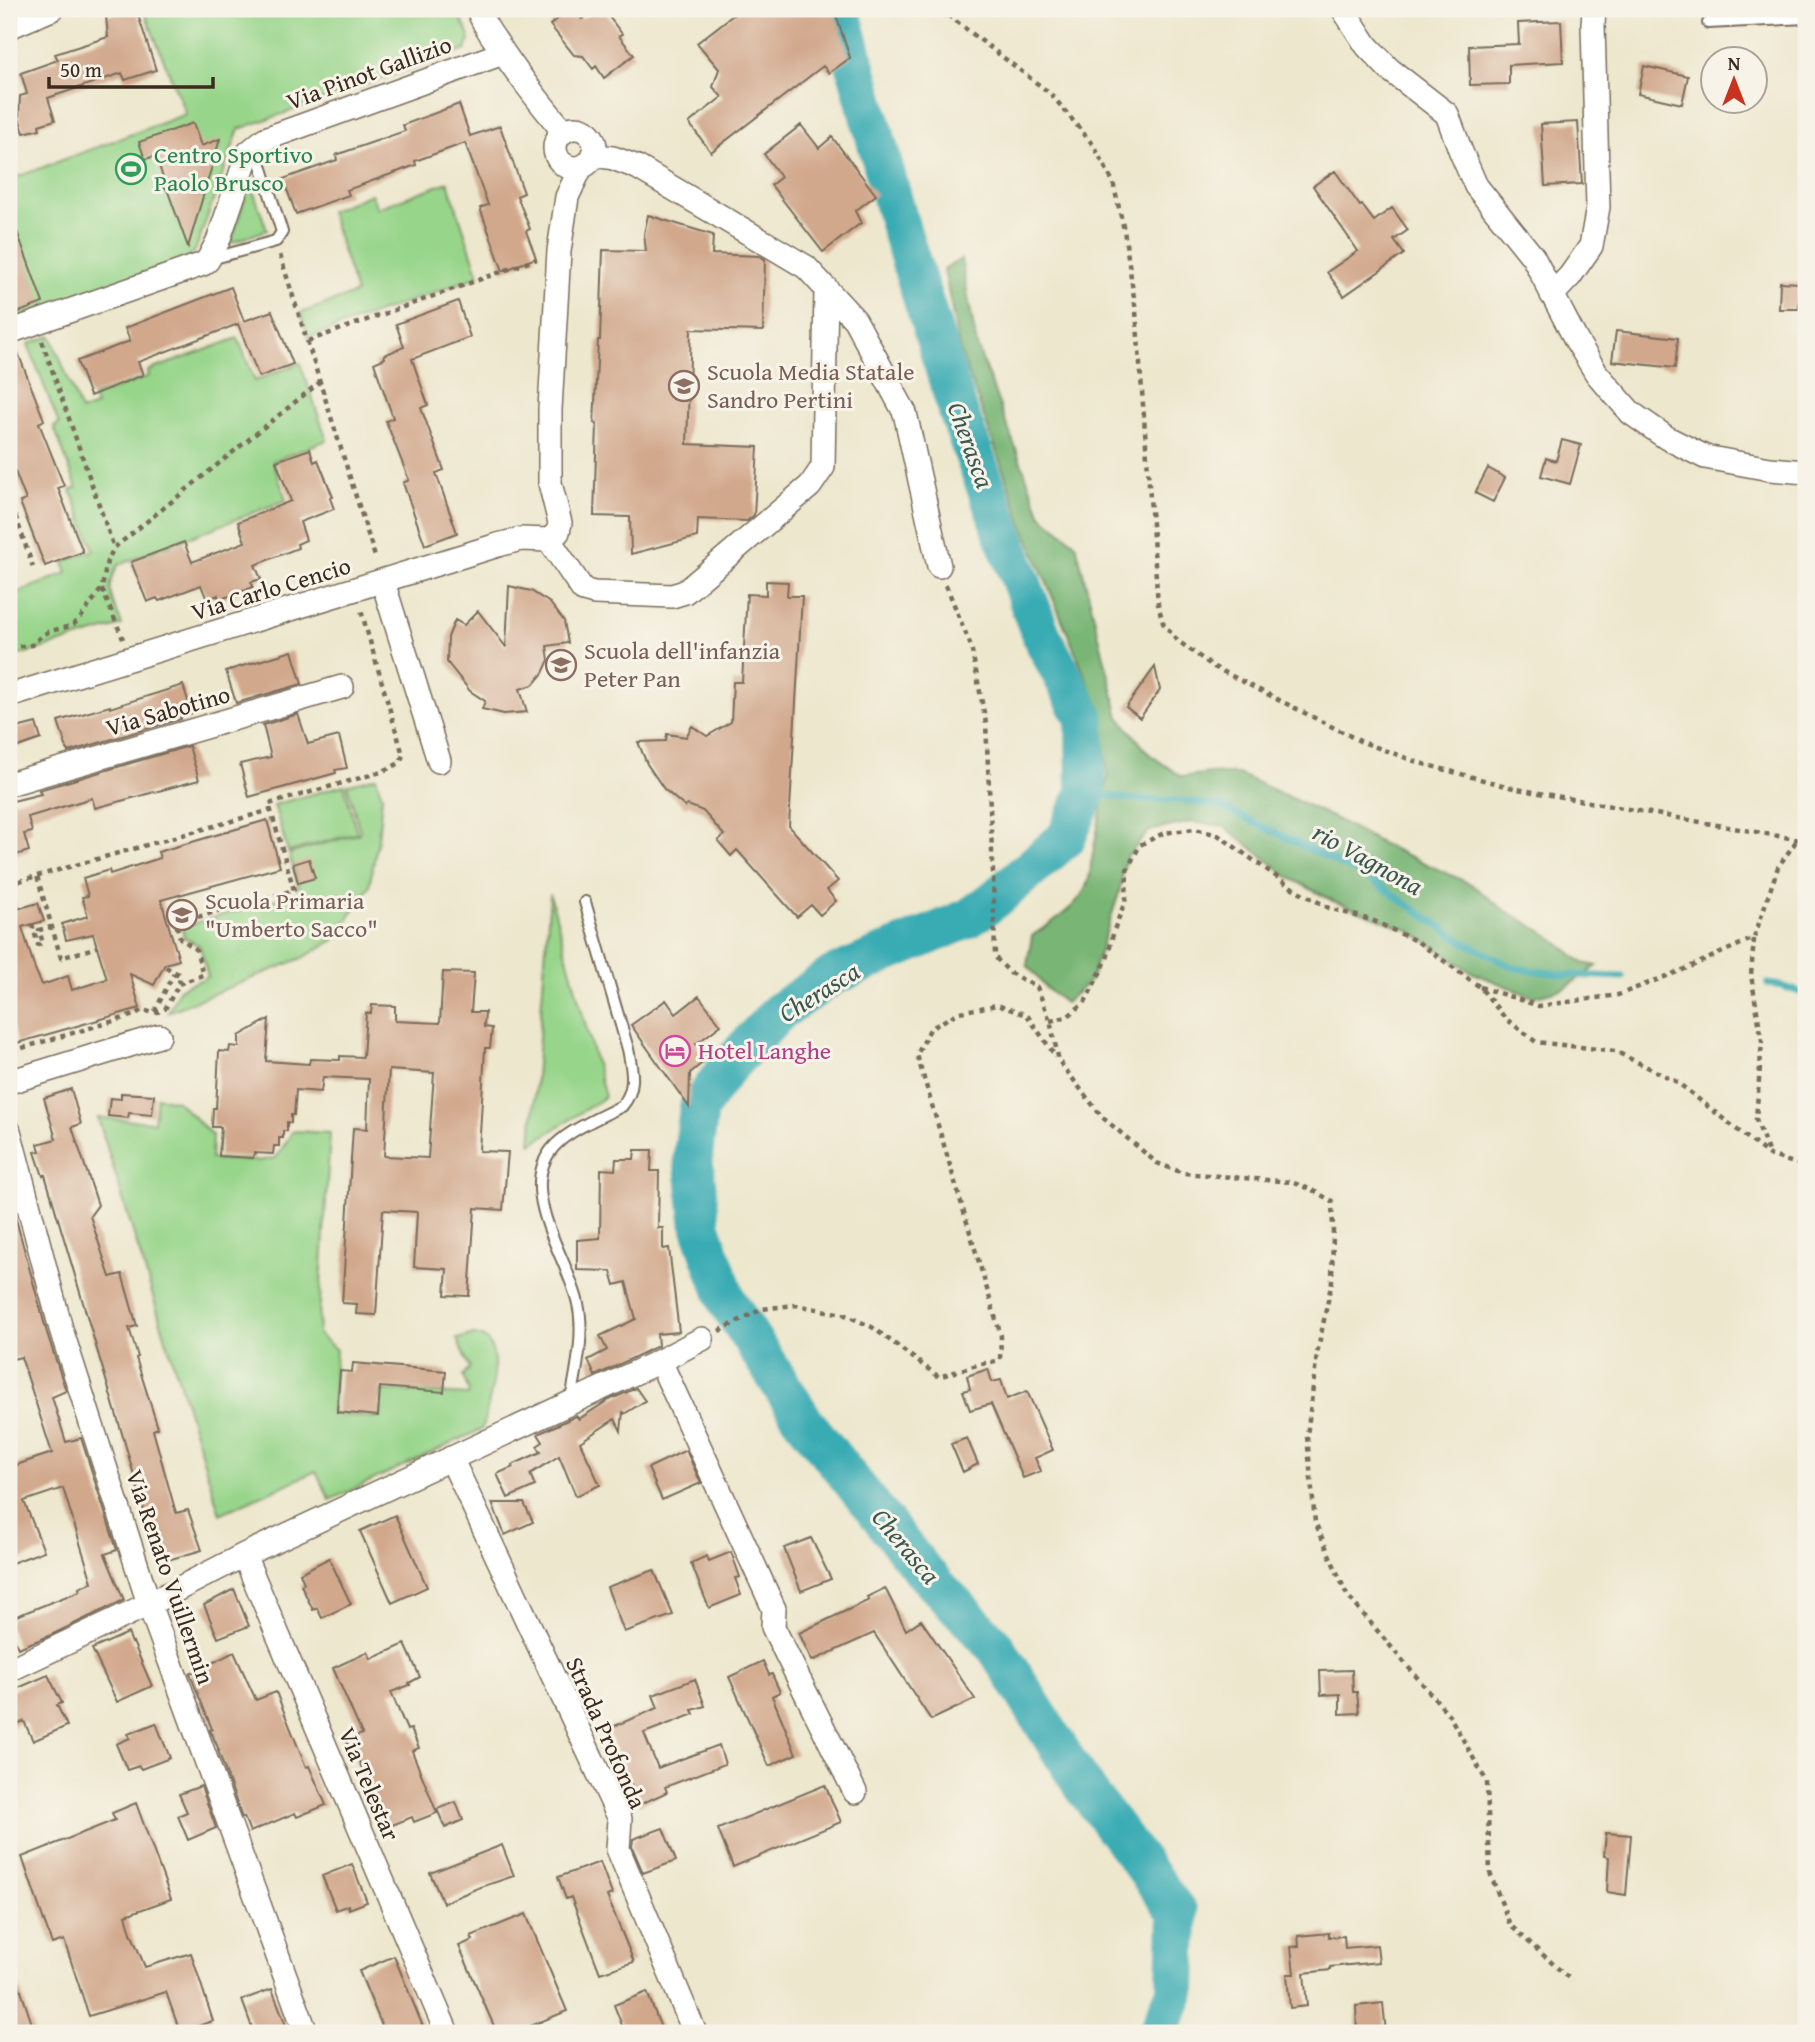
<svg xmlns="http://www.w3.org/2000/svg" width="1815" height="2042" font-family="'Gentium Book Plus',serif">
  <style>
    .green { fill: #97d58a; stroke: #698054; stroke-width: 2 }
    .forest { fill: #79b676; stroke: #5a704a; stroke-width: 2 }
    .lines { fill: none; stroke-linecap: round; stroke-linejoin: round }
    .stream { stroke: #39abb3; stroke-width: 7 }
    .river { stroke: #39abb3; stroke-width: 40 }
    .building { fill: #d1a88c; fill-rule: evenodd }
    .service-casing { stroke: #796c5b; stroke-width: 14 }
    .minor-casing { stroke: #796c5b; stroke-width: 26 }
    .path { stroke: #796c5b; stroke-width: 4.5; stroke-dasharray: 5 5; stroke-linecap: butt }
    .service { stroke: #fff; stroke-width: 10 }
    .minor { stroke: #fff; stroke-width: 23 }
    .labels { text-anchor: middle; stroke-width: 6; stroke-linejoin: round; paint-order: stroke }
    .street-label { font-size: 24px; fill: #3b2a1e; stroke: #f7f3e8 }
    .leisure-label { font-size: 24px; fill: #27864d; stroke: #f7f3e8; text-anchor: start }
    .education-label { font-size: 24px; fill: #785e54; stroke: #f7f3e8; text-anchor: start }
    .hotel-label { font-size: 24px; fill: #b23c85; stroke: #f7f3e8; text-anchor: start }
    .water-label { font-size: 26px; font-style: italic; fill: #3a5752; stroke: #f7f3e8 }
  </style>
  <rect width="100%" height="100%" fill="#f7f3e8"/>
  <filter id="ink" filterUnits="userSpaceOnUse"><feTurbulence type="fractalNoise" baseFrequency=".0143" numOctaves="2"/><feDisplacementMap in="SourceGraphic" scale="14" xChannelSelector="R" yChannelSelector="G"/><feConvolveMatrix kernelMatrix="1 2 1 2 8 2 1 2 1" color-interpolation-filters="sRGB"/></filter>
  <filter id="wash" filterUnits="userSpaceOnUse"><feTurbulence type="fractalNoise" baseFrequency=".00686" numOctaves="4" result="noise"/><feDisplacementMap in="SourceGraphic" scale="28" xChannelSelector="R" yChannelSelector="G"/><feGaussianBlur stdDeviation="1.57" result="paint"/><feColorMatrix in="noise" values="0 0 0 0 0 0 0 0 0 0 0 0 0 0 0 0 0 1.4 0 .05"/><feComposite in="paint" operator="in"/></filter>
  <g filter="url(#wash)">
    <rect width="100%" height="100%" fill="#ede7cd"/>
    <path class="green" d="M143,9H456L470,37L466,50L239,129L195,251L187,258L9,322V180L186,114Z
      M250,182L267,230L231,243Z
      M448,182L479,276L308,338L301,313L356,293L330,211L371,194L377,208Z
      M51,336L81,411L96,406L93,397L149,376L148,371L238,338L255,381L300,363L327,440L273,461L286,500L118,565C104,591 112,599 122,625L9,658V596L67,573L64,562L94,550L71,490L77,488L54,427L59,424L28,344Z
      M376,777L382,796L378,840L369,887L334,940L302,958L168,1012L180,988L208,977L200,946L184,937L182,927L300,892L289,854L358,834L360,831L347,785Z
      M344,785L357,833L288,852L274,805Z
      M550,894L605,1097L531,1144Z
      M157,1097L177,1101L212,1135L211,1159L257,1161L276,1158L293,1131L330,1133L318,1334L336,1350L332,1414L380,1418L382,1390L468,1395L469,1391L463,1376L470,1368L457,1339C462,1338 469,1335 473,1335C511,1336 487,1409 482,1429L330,1500L316,1471L220,1514L98,1118L154,1122Z"/>
    <path class="forest" d="M961,259L977,346L1041,515L1076,544L1119,717L1149,754L1182,777L1210,773L1238,774L1287,796L1336,819L1384,845L1471,884L1503,909L1550,936L1583,963L1597,966L1565,988L1533,997L1471,972L1409,930L1333,901L1290,878L1224,826L1191,822L1149,831L1126,858L1119,893L1090,981L1065,1003L1046,988L1027,965L1032,936C1060,916 1091,901 1091,863L1108,776L1100,711L1025,531L959,347L944,269Z"/>
    <g class="lines">
      <path class="stream" d="M1086,793L1131,799L1185,801L1220,806L1367,877L1462,941L1515,968L1566,975L1622,977
        M1768,984L1782,986L1802,993"/>
      <path class="river" d="M840,9L901,230L959,414L1041,635L1085,719L1086,793L1066,838L994,900L969,918L832,976L780,1011L725,1070L699,1108L693,1156L701,1228L727,1301L804,1421L924,1572L995,1646L1078,1779L1178,1913L1176,1991L1158,2033"/>
    </g>
    <g id="blocks">
      <path class="building" d="M128,9H136L156,70L125,80L122,73L48,98L55,120L39,125L40,129L24,133L19,118L20,96L27,94L21,73L58,60L55,54L108,37L106,16Z
        M570,9H574L582,19L594,9H603L622,34L619,36L634,55L604,78L596,66L593,69L583,56L574,55L550,25Z
        M741,9H834L850,58L829,73L823,66L711,152L689,123L722,97L713,87L719,69L697,43Z
        M1561,21L1563,62L1509,65V84L1470,85L1469,46L1519,44L1518,23Z
        M1644,66L1688,76L1682,104L1638,94Z
        M459,104L470,136L500,126L524,193L517,196L530,229L526,231L536,258L503,271L480,208L488,205L465,143L415,161L416,165L347,190L349,195L296,214L283,179L337,160L336,155L405,131L403,125Z
        M1578,122L1582,184L1545,186L1541,124Z
        M193,123L201,146L220,139L188,247L167,189L161,187L163,178L156,156L145,159L139,142Z
        M801,125L819,148L832,137L876,195L855,211L861,223L823,252L771,185L781,177L764,154Z
        M1335,171L1360,206L1362,205L1374,221L1392,208L1408,230L1394,240L1404,254L1344,296L1327,272L1358,251L1313,186Z
        M9,215H11L43,303L9,316Z
        M648,215L713,235L712,254L759,256L765,259L763,331L691,329L687,444L758,447L754,515L747,521L698,519L697,537L631,554L630,517L594,516L597,424L594,423L598,340H600L603,250L646,251L644,234Z
        M1780,282L1800,283L1799,309H1779Z
        M231,287L244,321L272,311L293,364L259,377L238,324L138,362L143,375L90,396L77,361L130,341L125,328Z
        M458,301L470,337L412,359L428,405L421,408L444,470L436,473L457,533L425,545L403,483L409,480L386,421L393,418L374,363L385,358L384,355L404,347L396,324Z
        M1616,331L1678,338L1675,368L1612,361Z
        M15,345L44,420L39,423L64,486L58,488L83,552L45,566L20,502L26,500L9,456V346Z
        M1562,440L1581,445L1570,484L1541,476L1546,458L1556,461Z
        M310,449L314,462L318,460L333,497L330,498L334,509L300,522L306,540L297,544L298,548L255,565L261,579L251,582L253,587L219,600L218,595L207,600L201,585L159,601L157,598L147,602L131,562L184,542L192,562L245,542L238,522L291,501L276,461Z
        M1488,468L1505,478L1493,502L1475,493Z
        M766,581L788,582L787,596H802L789,826L838,881L827,890L836,901L820,915L811,905L797,917L737,850L731,856L718,841L724,835L703,811L688,805L685,807L664,789L647,764L638,742L666,741L667,734L686,737L692,726L707,736L731,722L733,682H742L747,594L766,595Z
        M509,586L531,591L550,603L564,621L568,643L547,646L549,660L543,673L533,685L520,689L527,712L504,714L482,709L485,701L470,691L447,662L448,637L455,620L464,625L478,611L506,647Z
        M292,651L302,684L236,703L226,671Z
        M1155,667L1160,690L1140,718L1126,707Z
        M183,685L192,713L180,717L181,719L68,752L58,721L110,706V708Z
        M298,714L308,744L339,736L347,768L335,770L336,773L249,797L240,764L271,757L263,725Z
        M36,723L41,739L9,750V730Z
        M189,746L199,780L95,808L92,798L28,817L32,832L24,834L29,851L9,857V800L13,799V801L41,794L39,790Z
        M267,820L280,867L161,900L179,960L165,964L154,985L130,974L140,1008L17,1043L9,1017V897L14,896L17,909L38,903L44,921L22,927L35,969L42,985L68,976L72,990L107,979L93,934L66,940L62,924L88,916L82,897L88,896L83,878L109,870L110,874L160,858L158,852Z
        M309,859L315,878L298,883L293,864Z
        M443,972L474,973L471,1012H485L484,1027L492,1028L490,1048H485L479,1151L508,1152L503,1210L475,1208L469,1296L445,1295L447,1269L414,1267L417,1212L383,1210L376,1315L356,1314L357,1304L342,1303L353,1128L367,1129L369,1079L323,1077L321,1092L296,1090L294,1115H291V1123L287,1122V1131H283V1138H279V1146H274L273,1154L254,1153L253,1158L219,1156L221,1127H212L213,1108H216L219,1051L229,1052L230,1046L239,1047V1036L269,1019L266,1061L309,1064L310,1059L340,1060V1056L363,1057L366,1013H371L372,1005L395,1006V1021L440,1023ZM389,1070L434,1073L428,1158L384,1156Z
        M699,996L721,1025L696,1044L707,1059L690,1073L689,1107L631,1025L666,1000L676,1014Z
        M71,1089L81,1124L72,1127L98,1205L90,1216L110,1277L122,1274L137,1326L129,1328L138,1357L136,1358L158,1428L153,1430L176,1513L188,1510L202,1550L161,1562L155,1539L152,1538L126,1447L45,1175L43,1176L35,1152L40,1151L38,1144L56,1139L44,1098Z
        M121,1093L154,1095L152,1115L129,1113L128,1118L108,1116L110,1098L121,1099Z
        M635,1150H652L651,1171H659L658,1228H663V1249L669,1248L679,1332L657,1334L658,1346L595,1376L588,1360L607,1350L600,1336L636,1319L626,1282L615,1285L611,1271L577,1270V1240L600,1238L601,1169L615,1170L616,1159H634Z
        M14,1212L47,1333L66,1391L52,1397L66,1442L81,1438L117,1550L105,1554L124,1600L49,1636L18,1648L9,1626V1619L80,1591L79,1588L92,1582L63,1488L24,1501L44,1551L9,1564V1466L10,1467L52,1453L21,1357L9,1360V1213Z
        M353,1363L446,1371L444,1392L380,1387L378,1416L337,1412L340,1371L352,1372Z
        M988,1369L992,1382L1001,1380L1007,1399L1027,1391L1053,1450L1035,1458L1041,1471L1023,1478L991,1404L970,1410L963,1391L970,1389L967,1376Z
        M636,1388L645,1401L624,1414L623,1411L621,1431L615,1419L580,1442L600,1485L576,1496L559,1456L530,1474L535,1486L508,1498L497,1474L513,1467L512,1465L541,1452L537,1446L543,1442L538,1434L576,1416L579,1419L607,1401Z
        M967,1438L978,1464L963,1472L951,1444Z
        M686,1450L701,1483L662,1500L648,1468Z
        M492,1503H524L533,1522L505,1535Z
        M395,1515L427,1587L392,1603L360,1531Z
        M811,1538L831,1579L801,1591L784,1548Z
        M731,1552L740,1577L735,1578L741,1595L709,1608L691,1563L707,1556L709,1561Z
        M329,1558L351,1604L322,1618L317,1608L313,1610L301,1585L304,1583L300,1573Z
        M654,1570L673,1615L624,1632L607,1587Z
        M885,1588L906,1630L921,1620L975,1699L931,1720L874,1633L812,1661L799,1633L869,1600L867,1597Z
        M234,1589L249,1626L218,1638L204,1605Z
        M128,1633L132,1643L133,1642L152,1686L117,1702L92,1649Z
        M405,1644L420,1677L409,1683L410,1685L391,1692L407,1730L411,1729L419,1748L412,1751L437,1813L414,1822L412,1817L385,1828L357,1756L353,1757L346,1740L362,1734L333,1668L368,1652L371,1659Z
        M234,1652L256,1700L276,1692L306,1767L309,1766L326,1805L297,1817L295,1813L250,1832L244,1817L242,1818L218,1750H219L210,1730L212,1729L190,1674Z
        M763,1661L769,1675L772,1674L780,1692L772,1696L796,1754L769,1766L729,1677Z
        M1352,1670L1353,1692H1357L1359,1713L1340,1714V1694L1321,1695L1320,1671Z
        M48,1675L62,1703L57,1705L67,1726L33,1741L24,1721L9,1728V1692Z
        M695,1679L705,1706L692,1710L694,1714L644,1733L658,1768L719,1745L725,1764L665,1787L667,1792L639,1805L607,1729L658,1708L653,1695Z
        M156,1723L170,1758L141,1769L139,1766L127,1770L116,1744L130,1738L128,1734Z
        M825,1785L841,1822L733,1867L718,1829Z
        M201,1786L216,1828L188,1840L178,1816L187,1812L179,1794Z
        M456,1802L463,1820L445,1828L437,1809Z
        M136,1803L171,1899L126,1915L131,1933L145,1967L191,1953L213,2021L180,2032L166,1992L89,2016L64,1940L52,1944L22,1857L115,1820L112,1813Z
        M663,1828L676,1861L643,1873L632,1847L633,1839Z
        M1606,1833L1631,1835L1626,1895L1607,1892L1609,1857L1604,1856Z
        M502,1845L514,1876L478,1888L443,1903L430,1873Z
        M600,1862L612,1894L607,1896L634,1962L600,1973L571,1897L566,1899L558,1877Z
        M352,1864L367,1902L349,1909L348,1905L336,1910L322,1876Z
        M526,1914L567,2011L513,2033H497L459,1946L473,1940L471,1936Z
        M1329,1933V1937L1344,1936L1345,1948L1377,1945L1379,1962L1330,1967V1970L1304,1973L1307,2006L1290,2008L1287,1974H1294L1291,1947L1299,1946L1298,1936Z
        M394,1956L424,2029L415,2033H385L359,1971Z
        M9,1964H12L35,2033H9Z
        M272,1989L289,2033H254L242,2000Z
        M647,1992L663,2033H625L614,2005Z
        M1383,2003L1386,2033H1357L1356,2006Z"/>
    </g>
  </g>
  <g filter="url(#ink)">
    <use href="#blocks" fill-opacity="0" stroke="#796c5b" stroke-width="2"/>
    <g class="lines">
      <g class="service-casing">
        <path id="service" d="M1708,23L1806,18
          M211,259L276,241L282,232L255,146
          M571,1401C576,1370 585,1335 578,1304C568,1256 509,1182 561,1140C576,1127 604,1115 622,1106C637,1089 632,1069 628,1049L585,902"/>
      </g>
      <g class="minor-casing">
        <path id="minor" d="M478,9C482,21 489,32 497,43C517,74 540,103 564,132
          M1343,9L1367,46L1389,69L1447,114L1461,152L1476,186L1533,257L1576,340L1597,374L1631,413L1667,438L1705,457L1770,469L1806,472
          M9,27L52,9
          M555 148a20 20 0 1 1 40 0a20 20 0 1 1-40 0Z
          M594,155L613,158L637,167L806,267L855,320L905,413L939,566
          M1552,295L1570,276L1591,246L1598,207L1593,25L1594,9
          M9,332L203,264L208,260L218,241L248,153L265,139L503,53
          M549,540L583,590L594,593L672,596L685,592L810,486L823,467L826,288
          M383,582L439,761
          M9,696L498,545L521,539L549,540L558,532L560,523L550,483V409L559,251L567,197L581,167
          M9,784L342,687
          M9,1082L159,1036
          M9,1131L61,1329L149,1604L306,2033
          M660,1361L774,1609L773,1627L855,1792
          M451,1458L620,1819L618,1849L695,2033
          M244,1555L447,2033
          M9,1670L149,1604L244,1555L660,1361L702,1339"/>
      </g>
      <path class="path" d="M940,9L1051,94L1094,146L1113,182L1124,230L1136,311L1158,604L1163,623L1178,641L1214,667L1362,742L1420,763L1517,789L1806,841
        M280,255L376,560
        M42,341L114,548
        M308,341L537,259
        M9,497L33,567
        M946,585L971,646L986,723L993,872L995,957L1010,973L1037,987L1050,1021L1059,1061L1102,1117L1157,1163L1183,1173L1291,1182L1312,1190L1332,1201L1333,1229L1332,1281L1317,1354L1307,1436L1315,1522L1347,1595L1449,1715L1487,1782L1490,1873L1510,1925L1572,1981
        M102,589L123,639
        M9,647L32,645L41,636L50,631L71,626L79,620L102,588L107,561L114,548L320,382
        M37,876L271,810
        M9,884L37,876L61,958L97,947
        M32,924L38,945L43,943L39,930L51,927
        M1754,939L1751,975L1762,1041L1756,1119L1769,1154
        M179,984L203,975L196,949L180,938L176,923L294,890L269,804L381,772L400,763L403,755L360,607
        M1480,987L1539,1006L1618,995L1685,969L1754,938L1778,867L1797,840
        M155,1013L165,1009L179,984L180,975L164,966
        M1050,1021L1067,1017L1085,1002L1107,959L1114,930L1126,899L1127,870L1140,845L1164,833L1195,829L1218,835L1291,887L1329,908L1374,921L1418,942L1480,987L1505,1018L1536,1042L1615,1051L1677,1082L1769,1155L1806,1167
        M9,1042L12,1051L134,1015L142,1010L154,1013L174,973
        M719,1331L762,1309L795,1305L843,1314L872,1327L939,1377L977,1365L1000,1360L1001,1336L917,1055L930,1029L959,1012L997,1005L1027,1015L1056,1057"/>
      <use href="#service" class="service"/>
      <use href="#minor" class="minor"/>
    </g>
  </g>
  <defs>
    <g id="stadium-ring" transform="scale(1.575)"><circle r="9.5" fill="#f7f3e8" stroke="#2e9e5b" stroke-width="1.5"/><path d="M0-5a6.5 5 0 1 0 0 10a6.5 5 0 1 0 0-10ZM-3.5-1.8h7v3.6h-7Z" fill="#2e9e5b"/></g>
    <g id="school-ring" transform="scale(1.575)"><circle r="9.5" fill="#f7f3e8" stroke="#8d6e63" stroke-width="1.5"/><path d="M0-5L7-2L0 1L-7-2ZM-4 1L0 2.5L4 1V4Q0 6-4 4Z" fill="#8d6e63"/></g>
    <g id="hotel-ring" transform="scale(1.575)"><circle r="9.5" fill="#f7f3e8" stroke="#d1479c" stroke-width="1.5"/><path d="M-6-4.5h1.5V1H6V5H4.5V3h-9V5H-6ZM-4 0a1.8 1.8 0 1 1 3.6 0ZM.5 0V-2.5h3Q6-2.5 6 0Z" fill="#d1479c"/></g>
  </defs>
  <g fill-rule="evenodd">
    <use href="#stadium-ring" x="131" y="169"/>
    <use href="#school-ring" x="684" y="386"/>
    <use href="#school-ring" x="561" y="665"/>
    <use href="#school-ring" x="182" y="915"/>
    <use href="#hotel-ring" x="675" y="1051"/>
  </g>
  <g class="labels">
    <g class="street-label">
      <text transform="translate(369 73) rotate(-20)" y="8">Via Pinot Gallizio</text>
      <text transform="translate(271 589) rotate(-17)" y="8">Via Carlo Cencio</text>
      <text transform="translate(168 711) rotate(-16)" y="8">Via Sabotino</text>
      <text transform="translate(170 1577) rotate(71)" y="8">Via Renato Vuillermin</text>
      <text transform="translate(606 1733) rotate(66)" y="8">Strada Profonda</text>
      <text transform="translate(369 1784) rotate(67)" y="8">Via Telestar</text>
    </g>
    <g class="leisure-label">
      <text x="154" y="163">Centro Sportivo<tspan x="154" dy="28">Paolo Brusco</tspan></text>
    </g>
    <g class="education-label">
      <text x="707" y="380">Scuola Media Statale<tspan x="707" dy="28">Sandro Pertini</tspan></text>
      <text x="584" y="659">Scuola dell'infanzia<tspan x="584" dy="28">Peter Pan</tspan></text>
      <text x="205" y="909">Scuola Primaria<tspan x="205" dy="28">"Umberto Sacco"</tspan></text>
    </g>
    <g class="hotel-label">
      <text x="698" y="1059">Hotel Langhe</text>
    </g>
    <g class="water-label">
      <text transform="translate(971 445) rotate(70)" y="9">Cherasca</text>
      <text transform="translate(1368 859) rotate(29)" y="9">rio Vagnona</text>
      <text transform="translate(819 992) rotate(-32)" y="9">Cherasca</text>
      <text transform="translate(906 1546) rotate(50)" y="9">Cherasca</text>
    </g>
  </g>
  <rect width="1815" height="2042" fill="none" stroke="#f7f3e8" stroke-width="35"/>
  <g transform="translate(1734 80)"><circle r="33" fill="#f7f3e8" stroke="#aca397" stroke-width="2"/>
  <path d="M0-5L12 26L0 18L-12 26Z" fill="#c8321e"/>
  <text y="-10" font-size="19" font-weight="bold" text-anchor="middle" fill="#3b2a1e">N</text>
  </g>
  <path d="M49 77v10h164v-10" fill="none" stroke="#3b2a1e" stroke-width="3.5"/>
  <text x="60" y="77" font-size="21" fill="#3b2a1e" stroke="#f7f3e8" stroke-width="5" paint-order="stroke">50 m</text>
</svg>
